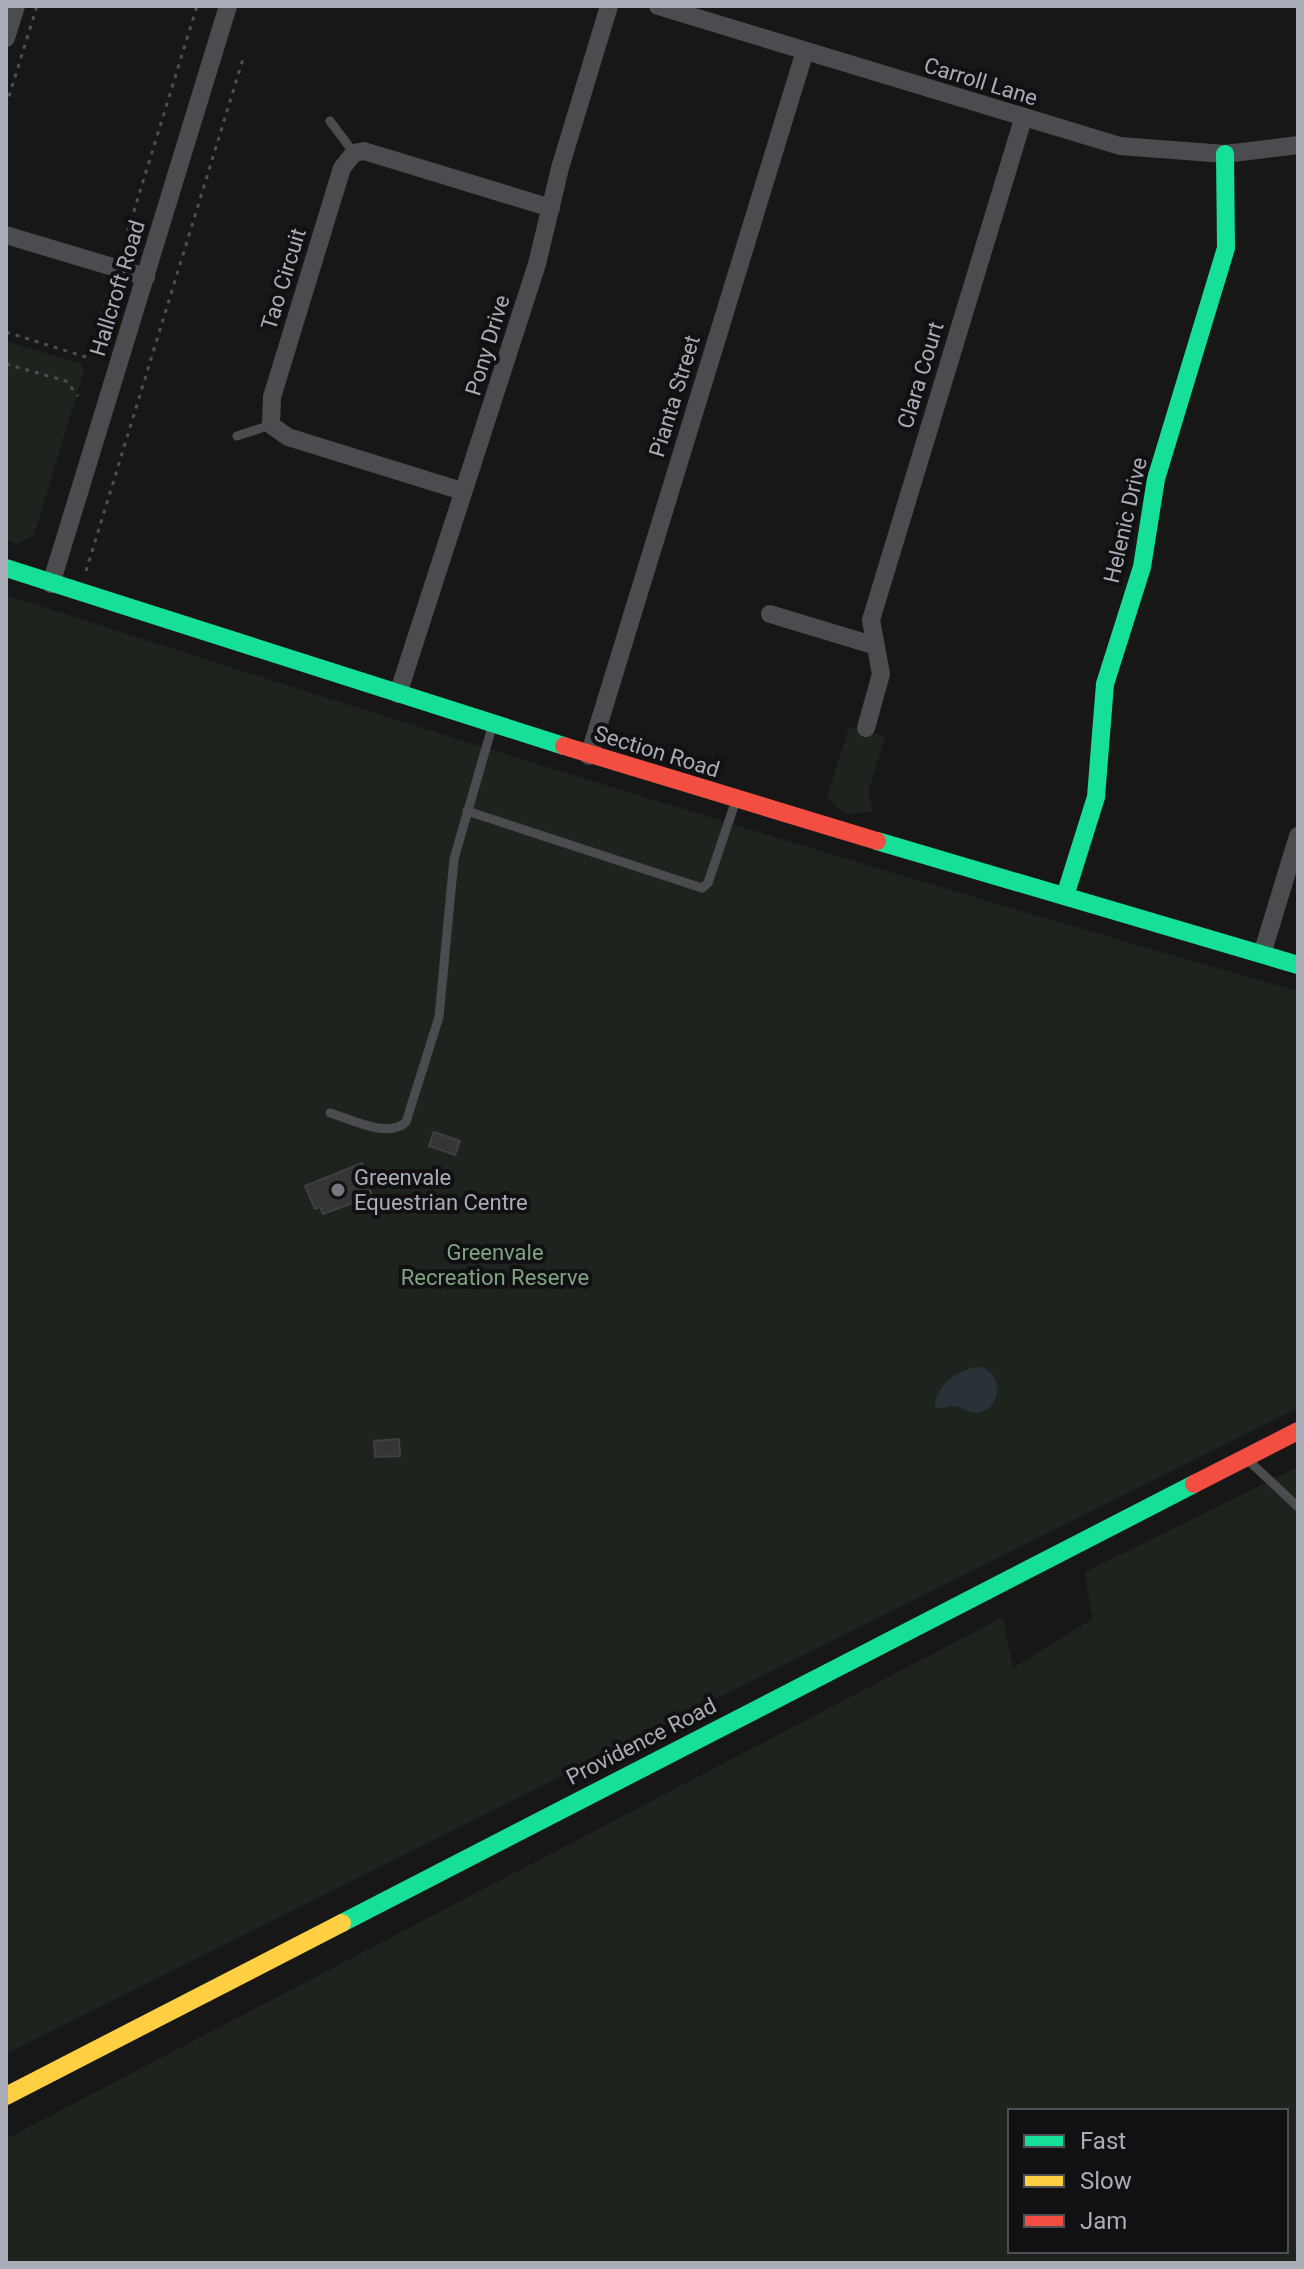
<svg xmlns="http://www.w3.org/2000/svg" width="1304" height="2269" font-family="Roboto,sans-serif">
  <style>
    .green { fill: #1d241e; fill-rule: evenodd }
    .water { fill: #2a3239 }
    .building { fill: #353536; stroke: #3f4043; stroke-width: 2 }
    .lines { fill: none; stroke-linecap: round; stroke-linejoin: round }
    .path { stroke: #4d4e52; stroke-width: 3; stroke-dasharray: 4 6; stroke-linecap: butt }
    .lane { stroke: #4b4c50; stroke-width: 9 }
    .street { stroke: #4b4c50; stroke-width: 18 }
    .fast { stroke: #16e098; stroke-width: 18 }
    .slow { stroke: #ffcf43; stroke-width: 18 }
    .jam { stroke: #f24e42; stroke-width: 18 }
    .poi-dot { fill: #757880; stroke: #111113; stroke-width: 3 }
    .labels { text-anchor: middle; stroke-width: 8; stroke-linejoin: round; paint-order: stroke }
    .street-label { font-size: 22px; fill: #a8adb8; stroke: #111113 }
    .poi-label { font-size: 22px; fill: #a8adb8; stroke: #111113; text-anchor: start }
    .park-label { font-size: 22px; fill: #7fa381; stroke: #111113 }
  </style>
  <rect width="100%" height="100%" fill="#171717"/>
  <path class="green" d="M6,341L81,364L84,371L34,535L17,544L6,540Z
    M6,595C435,734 864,868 1298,991V1408L6,2054Z
    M849,727L885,736L869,790L872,811L846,815L827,798Z
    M1298,1467V2263H6V2139L1003,1617L1013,1668L1092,1619L1085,1572ZM1010,2111H1286V2251H1010Z"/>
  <path class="water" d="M982,1367C1002,1376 1003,1405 980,1412C970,1415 963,1407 954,1406C946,1406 943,1410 935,1407C935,1384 961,1367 982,1367Z"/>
  <path class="building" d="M434,1132L460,1141L455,1155L429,1146Z
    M362,1163L372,1196L323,1214L320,1207L315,1209L305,1186Z
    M399,1439L400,1456L375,1457L374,1441Z"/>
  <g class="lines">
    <path class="path" d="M6,106L37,6
      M122,250L197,6
      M6,332L89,358L112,284
      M6,364L66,381L78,396
      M86,571L243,59"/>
    <path class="lane" d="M330,121L354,153
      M237,436L271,425
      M467,811L702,888L708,883L735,803
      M330,1113C351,1119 388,1139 406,1122L439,1017L454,859L492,727
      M1248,1460L1298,1507"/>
    <path class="street" d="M658,6L1120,146L1225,154L1298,145
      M6,38L16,6
      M6,235L146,277
      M462,491L288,437L271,425L272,397L342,168L354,153L364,151L551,208
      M51,584L228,6
      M770,614L876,646
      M398,694L537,264L560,168L609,6
      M866,728L881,674L871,620L1023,119
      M589,756L805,51
      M1262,954L1298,836"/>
    <path class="fast" d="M6,568L564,746
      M877,841L1298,965
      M1065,896L1096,797L1105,684L1142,567L1156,479L1226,248L1225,154
      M342,1923L1194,1484"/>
    <path class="slow" d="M6,2096L342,1923"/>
    <path class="jam" d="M564,746L877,841
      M1194,1484L1298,1431"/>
  </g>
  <circle class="poi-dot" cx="338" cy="1190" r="8"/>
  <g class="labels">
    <g class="street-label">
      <text transform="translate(981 81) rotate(17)" y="8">Carroll Lane</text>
      <text transform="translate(283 279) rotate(-73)" y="8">Tao Circuit</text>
      <text transform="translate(117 288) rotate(-73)" y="8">Hallcroft Road</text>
      <text transform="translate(487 345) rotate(-73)" y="8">Pony Drive</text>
      <text transform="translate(920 375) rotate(-73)" y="8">Clara Court</text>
      <text transform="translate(674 396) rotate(-73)" y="8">Pianta Street</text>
      <text transform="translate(1125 520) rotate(-77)" y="8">Helenic Drive</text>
      <text transform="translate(657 751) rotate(17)" y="8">Section Road</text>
      <text transform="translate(641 1741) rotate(-27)" y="8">Providence Road</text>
    </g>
    <g class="poi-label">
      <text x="354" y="1185">Greenvale<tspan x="354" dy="25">Equestrian Centre</tspan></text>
    </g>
    <g class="park-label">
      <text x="495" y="1260">Greenvale<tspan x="495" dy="25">Recreation Reserve</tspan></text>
    </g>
  </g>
  <rect width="1304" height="2269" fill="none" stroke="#a8adb8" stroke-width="16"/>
  <rect x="1008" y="2109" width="280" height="144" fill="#111113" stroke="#4d4f55" stroke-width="2"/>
  <rect x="1024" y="2135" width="40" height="12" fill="#16e098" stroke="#4d4f55" stroke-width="2"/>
  <text x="1080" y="2149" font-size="24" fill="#a8adb8">Fast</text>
  <rect x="1024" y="2175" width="40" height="12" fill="#ffcf43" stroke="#4d4f55" stroke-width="2"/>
  <text x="1080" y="2189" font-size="24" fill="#a8adb8">Slow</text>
  <rect x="1024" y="2215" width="40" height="12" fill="#f24e42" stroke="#4d4f55" stroke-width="2"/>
  <text x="1080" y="2229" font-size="24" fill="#a8adb8">Jam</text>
</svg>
